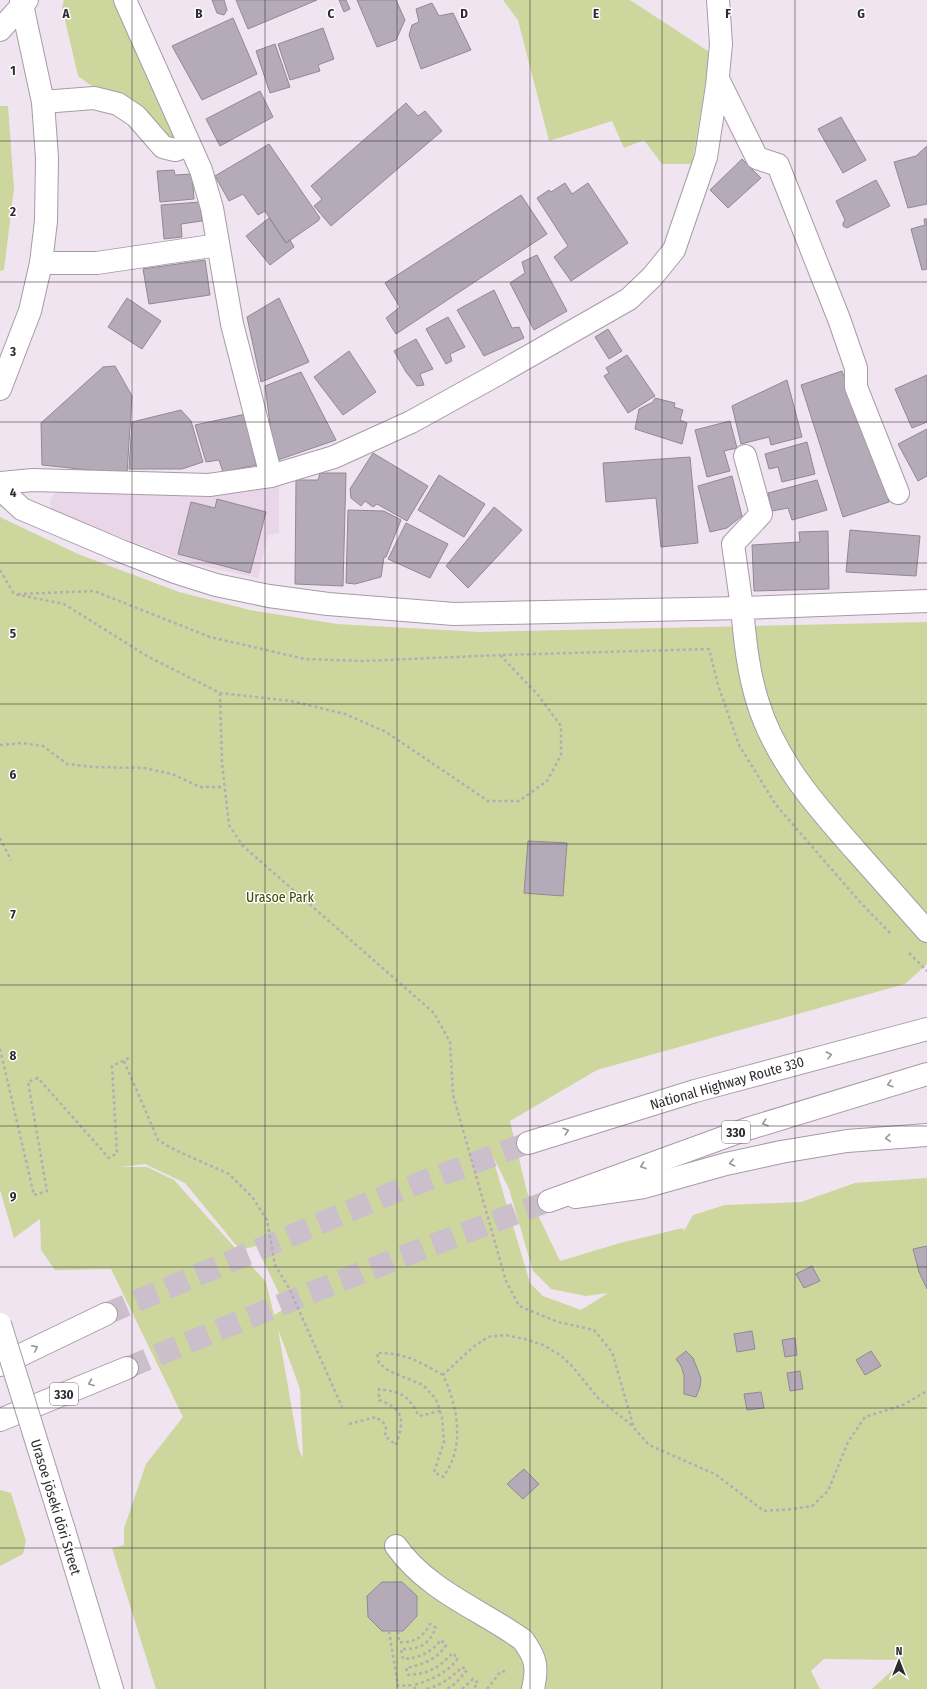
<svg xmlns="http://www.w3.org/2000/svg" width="927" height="1689" font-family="'Fira Sans Condensed',sans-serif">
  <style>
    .built { fill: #e9d6e9 }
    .green { fill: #cdd69d; fill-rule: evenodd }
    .building { fill: #b5aab7; stroke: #928895 }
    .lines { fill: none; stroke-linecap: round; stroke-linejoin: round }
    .trunk-tunnel { stroke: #cabfca; stroke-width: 22; stroke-dasharray: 22 11; stroke-linecap: butt }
    .minor-casing { stroke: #a79ba7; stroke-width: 24 }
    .tertiary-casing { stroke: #a79ba7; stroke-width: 24 }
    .secondary-casing { stroke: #a79ba7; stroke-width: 24 }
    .trunk-casing { stroke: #a79ba7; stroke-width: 24 }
    .path { stroke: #b6abb6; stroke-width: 2.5; stroke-dasharray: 3 3; stroke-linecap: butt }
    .minor { stroke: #fff; stroke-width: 22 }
    .tertiary { stroke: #fff; stroke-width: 22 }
    .secondary { stroke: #fff; stroke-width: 22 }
    .trunk { stroke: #fff; stroke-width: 22 }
    .secondary-bridge-casing { stroke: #a79ba7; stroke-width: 24; stroke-linecap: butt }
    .secondary-bridge { stroke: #fff; stroke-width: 22 }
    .oneway { stroke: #989598 }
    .grid { fill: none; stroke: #302b30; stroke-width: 1; stroke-opacity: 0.55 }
    .labels { text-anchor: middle; stroke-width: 3; stroke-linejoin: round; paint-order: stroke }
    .shield { fill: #fff; stroke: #6e6b6e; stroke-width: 1 }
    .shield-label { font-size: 13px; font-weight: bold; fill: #302b30 }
    .park-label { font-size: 14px; fill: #414803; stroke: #fff }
    .street-label { font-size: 14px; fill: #302b30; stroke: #fff }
    .grid-label { font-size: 13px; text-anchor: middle; font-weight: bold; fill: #302b30; stroke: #fff; stroke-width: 3; stroke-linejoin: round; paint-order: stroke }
  </style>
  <rect width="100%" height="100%" fill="#f1e4f1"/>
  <path class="built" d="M279,484V533L268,535L258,578L220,570L182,560L56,513L51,508L50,500L53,495L58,492Z"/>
  <path class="green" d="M64,0H117L180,143L159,134L131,98L93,87L78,76L62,7Z
    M503,0H630L711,53L692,164H662L644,140L624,148L612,121L549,141L518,20Z
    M0,106H8L14,188L4,270L0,271Z
    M0,517L78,554L179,592L250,610L337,624L480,632L927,622V964L905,984L597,1070L510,1121L527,1192L560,1261L620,1243L683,1228L684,1231L693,1215L725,1205L801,1202L855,1183L927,1178V1689H872L903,1660L824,1659L811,1671L820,1689H156L112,1548L124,1545V1528L146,1464L183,1417L111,1269L55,1270L41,1250L40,1219L14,1238L0,1190ZM491,1152L509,1189L533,1271L551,1289L586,1296L608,1293L581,1310L543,1296L530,1283ZM145,1164L185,1183L240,1250L256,1246L286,1308L274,1315L266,1282L174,1180L147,1167H120ZM278,1329L300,1389L303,1458L299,1450Z
    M0,1490L11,1493L26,1541L23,1554L0,1566Z"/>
  <path class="building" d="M212,0H224L227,10L224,15L217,13Z
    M236,0H317L248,29Z
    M339,0H346L350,9L344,12Z
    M357,0H396L405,20L396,40L377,47Z
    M432,3L439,16L453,13L471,50L421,69L409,35L412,25L419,22L416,9Z
    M233,18L257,74L202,100L172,46Z
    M323,28L334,59L318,65L320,71L290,80L278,44Z
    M275,44L290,87L270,93L256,51Z
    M260,91L273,117L220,146L206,119Z
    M406,103L418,116L425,111L442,131L331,226L314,206L322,199L311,186Z
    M841,117L866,160L843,173L818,129Z
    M269,144L320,218L318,221L286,243L265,211L258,215L243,194L229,201L215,176Z
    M927,146V204L908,208L894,162L916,156Z
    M742,159L761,178L728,208L710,190Z
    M174,170L175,175L192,174L194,199L160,202L157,171Z
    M876,180L890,206L847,228L843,226V223L845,220L836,201Z
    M565,183L572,194L588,183L628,243L571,281L554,257L568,246L537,198L549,190L551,192Z
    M521,195L547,234L396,334L386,318L400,307L385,283Z
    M200,202L202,221L181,224L182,237L164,239L161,205Z
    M269,218L286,243L290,240L294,247L270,265L246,236Z
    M924,219H927V269L922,270L911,229L925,225Z
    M537,255L567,311L534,330L510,283L525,273L522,262Z
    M205,260L210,295L149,304L143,269Z
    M494,290L512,328L519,327L524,338L484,356L457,310Z
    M127,298L161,321L142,349L108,327Z
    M279,298L309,362L261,382L247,317Z
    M448,317L465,347L450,354L452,361L446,364L426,329Z
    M608,329L622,351L609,359L595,337Z
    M416,339L433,369L420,374L424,385L417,386L406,372L394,351Z
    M349,351L376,392L343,415L314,377Z
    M627,355L655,396L628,413L604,376L609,373L606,368Z
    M115,366L132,396L127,474L42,465L41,423L103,367Z
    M842,371L889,502L843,517L801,385Z
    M301,372L336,440L275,461L265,386Z
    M927,375V422L912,428L895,389Z
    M787,380L802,437L771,445L769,437L741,444L732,406Z
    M655,398L675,403L674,407L683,410L680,420L687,423L682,444L635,429L639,409L653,402Z
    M181,410L191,421L203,462L182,469H129L132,422Z
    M246,414L256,465L223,472L219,460L206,462L195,425Z
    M730,421L737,448L724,451L730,471L707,477L695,430Z
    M927,429V476L918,481L898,444Z
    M807,442L815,474L782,482L778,467L769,469L765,454Z
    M373,453L428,486L407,521L377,504L373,507L365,501L361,506L351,498L350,489Z
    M690,457L698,543L661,547L656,498L606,502L603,463Z
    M320,473H346L343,586L295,584L296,480H318Z
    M439,475L485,504L464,537L418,510Z
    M732,476L742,516L727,528L710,532L698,486Z
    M817,480L827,510L792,520L788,508L772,511L768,493Z
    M217,499L266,512L250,573L178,554L191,502L215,508Z
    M494,507L522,530L468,588L446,566Z
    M348,510L384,511L401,520L386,557H384L381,577L355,584L346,583Z
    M406,523L448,544L430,578L388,559Z
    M850,530L920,536L916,576L846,572Z
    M828,531L829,589L754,591L752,545L800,542L799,532Z
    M528,841L567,843L563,896L524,893Z
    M927,1246V1289L919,1272L913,1249Z
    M812,1266L820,1281L804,1288L796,1274Z
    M752,1331L755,1349L737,1352L734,1334Z
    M795,1338L797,1355L785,1357L782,1340Z
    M686,1351L693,1358L701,1378L700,1387L696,1397L684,1394V1375L681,1366L676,1359Z
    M871,1351L881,1366L865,1375L856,1360Z
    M800,1371L803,1389L790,1391L787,1373Z
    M761,1392L764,1408L747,1410L744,1394Z
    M524,1469L539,1484L523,1499L507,1484Z
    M382,1582H402L417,1596V1616L403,1631H382L368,1617L367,1596Z"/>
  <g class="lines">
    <path class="trunk-tunnel" d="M106,1314L392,1193L528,1143
      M127,1368C267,1309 407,1254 549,1201"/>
    <g class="minor-casing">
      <path id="minor" d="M125,0L201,170L212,208L232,324L271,476
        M718,79L757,158L778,165L839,319L856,368V387L898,493
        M43,102L94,98L118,104L136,116L163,147L175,150L190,145
        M41,263H97L218,245
        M0,483L33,480L209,485L271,476L334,457L411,422L496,375L629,299L652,277L674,250L706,157L717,86L721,44L718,0
        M742,608L733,544L761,514L745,456
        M396,1546C428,1591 480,1609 523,1640C536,1658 538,1667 533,1689"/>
    </g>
    <g class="tertiary-casing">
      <path id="tertiary" d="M0,489L22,509L121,551L175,572L216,585L269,596L328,604L454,614L742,608L927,601
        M742,608C745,640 748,672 758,703C776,761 817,807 856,851C880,878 903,904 927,931"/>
    </g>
    <g class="secondary-casing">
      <path id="secondary" d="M0,30L27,0
        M0,389L30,311L41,263L46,221L47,158L43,102L21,0
        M575,1197L644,1187L726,1164L781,1152L847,1141L927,1135
        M64,1530L112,1689"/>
    </g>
    <g class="trunk-casing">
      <path id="trunk" d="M528,1143L695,1091L927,1029
        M549,1201L747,1129L927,1074
        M0,1365L106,1314
        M0,1420L127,1368"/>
    </g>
    <path class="path" d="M0,570L14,594L64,604L147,656L220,693L291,701L345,714L386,732L488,801H519L547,781L561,755V726L538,695L500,655L709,649L718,685L739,745L776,805L860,902L892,935
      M18,594L94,591L210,637L305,659L363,661L500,655
      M220,693L222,763L229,825L243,846L434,1013L450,1042L453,1095L506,1281L519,1306L558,1322L594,1330L612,1352L634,1428L649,1445L715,1474L764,1511L792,1509L812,1506L828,1491L848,1442L865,1417L903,1405L927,1391
      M0,745L22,743L43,746L67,764L94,767L144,768L172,774L200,787H224
      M0,838L11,860
      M909,953L927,971
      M0,1049L34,1195L47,1191L28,1082L38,1078L109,1158L117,1153L112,1066L131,1057
      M124,1061L158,1140L175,1150L229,1174L253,1198L267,1220L275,1265L289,1288L342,1407
      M443,1375C418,1361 406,1353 377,1353L379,1363L389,1371L423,1385L436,1399L442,1417L444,1442L434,1472L443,1477C446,1472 450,1467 452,1461C463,1433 455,1401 443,1375L473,1347L488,1337L505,1335L525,1339L543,1345L560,1355L572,1366L598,1398L634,1427
      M349,1424L376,1417L386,1425L385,1436L396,1445C400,1433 406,1417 394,1408C390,1404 384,1402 379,1400V1389C403,1393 407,1394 419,1416L440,1411
      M389,1631L398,1686L414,1685
      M398,1631L399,1642C414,1644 424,1636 430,1624L436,1628C428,1645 421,1649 401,1649L403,1659C420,1658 430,1653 441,1640L446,1645C437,1660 423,1664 406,1668L408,1675C427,1674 440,1668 452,1653L458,1658C448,1673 431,1680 414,1685L415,1689
      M427,1689C441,1685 451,1678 462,1667L467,1670L456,1683L447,1689
      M462,1689L473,1679L478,1683L473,1689
      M487,1689L501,1671L508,1672"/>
    <use href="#minor" class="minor"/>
    <use href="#tertiary" class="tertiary"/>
    <use href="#secondary" class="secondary"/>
    <use href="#trunk" class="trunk"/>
    <g class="secondary-bridge-casing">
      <path id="secondary-bridge" d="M0,1324L64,1530"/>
    </g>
    <use href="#secondary-bridge" class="secondary-bridge"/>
  </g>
  <defs><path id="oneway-chevron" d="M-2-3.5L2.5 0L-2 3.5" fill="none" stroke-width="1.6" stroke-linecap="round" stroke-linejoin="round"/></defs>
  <g class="oneway">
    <use href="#oneway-chevron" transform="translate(829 1055) rotate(-14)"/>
    <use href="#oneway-chevron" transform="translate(890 1084) rotate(163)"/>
    <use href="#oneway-chevron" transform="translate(765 1123) rotate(162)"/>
    <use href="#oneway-chevron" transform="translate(566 1131) rotate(-18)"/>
    <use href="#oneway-chevron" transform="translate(888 1138) rotate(175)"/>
    <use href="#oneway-chevron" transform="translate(732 1163) rotate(167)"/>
    <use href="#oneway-chevron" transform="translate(643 1166) rotate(160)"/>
    <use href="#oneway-chevron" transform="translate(35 1348) rotate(-26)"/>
    <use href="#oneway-chevron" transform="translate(91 1383) rotate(158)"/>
  </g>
  <path class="grid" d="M132,0V1689M265,0V1689M397,0V1689M530,0V1689M662,0V1689M795,0V1689M0,141H927M0,282H927M0,422H927M0,563H927M0,704H927M0,844H927M0,985H927M0,1126H927M0,1267H927M0,1408H927M0,1548H927"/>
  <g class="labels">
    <g class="shield">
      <rect x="722" y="1121" width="28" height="22" rx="3"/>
      <rect x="50" y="1383" width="28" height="22" rx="3"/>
    </g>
    <g class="shield-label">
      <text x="736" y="1137">330</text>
      <text x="64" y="1399">330</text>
    </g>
    <g class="park-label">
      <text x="280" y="902">Urasoe Park</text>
    </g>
    <g class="street-label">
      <text transform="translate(727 1083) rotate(-16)" y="5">National Highway Route 330</text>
      <text transform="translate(56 1507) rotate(73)" y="5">Urasoe jōseki dōri Street</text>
    </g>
  </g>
  <g class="grid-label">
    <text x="66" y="18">A</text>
    <text x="199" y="18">B</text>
    <text x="331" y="18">C</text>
    <text x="464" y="18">D</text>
    <text x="596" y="18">E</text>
    <text x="728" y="18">F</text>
    <text x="861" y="18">G</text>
    <text x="13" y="75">1</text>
    <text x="13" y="216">2</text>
    <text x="13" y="356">3</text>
    <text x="13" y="497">4</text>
    <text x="13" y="638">5</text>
    <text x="13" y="779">6</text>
    <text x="13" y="919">7</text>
    <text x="13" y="1060">8</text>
    <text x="13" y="1201">9</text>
  </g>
  <g transform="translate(899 1661)" stroke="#ffffff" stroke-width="3" paint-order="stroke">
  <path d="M0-3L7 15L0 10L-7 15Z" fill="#302b30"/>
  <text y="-6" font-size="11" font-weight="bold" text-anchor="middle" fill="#302b30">N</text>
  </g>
</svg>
